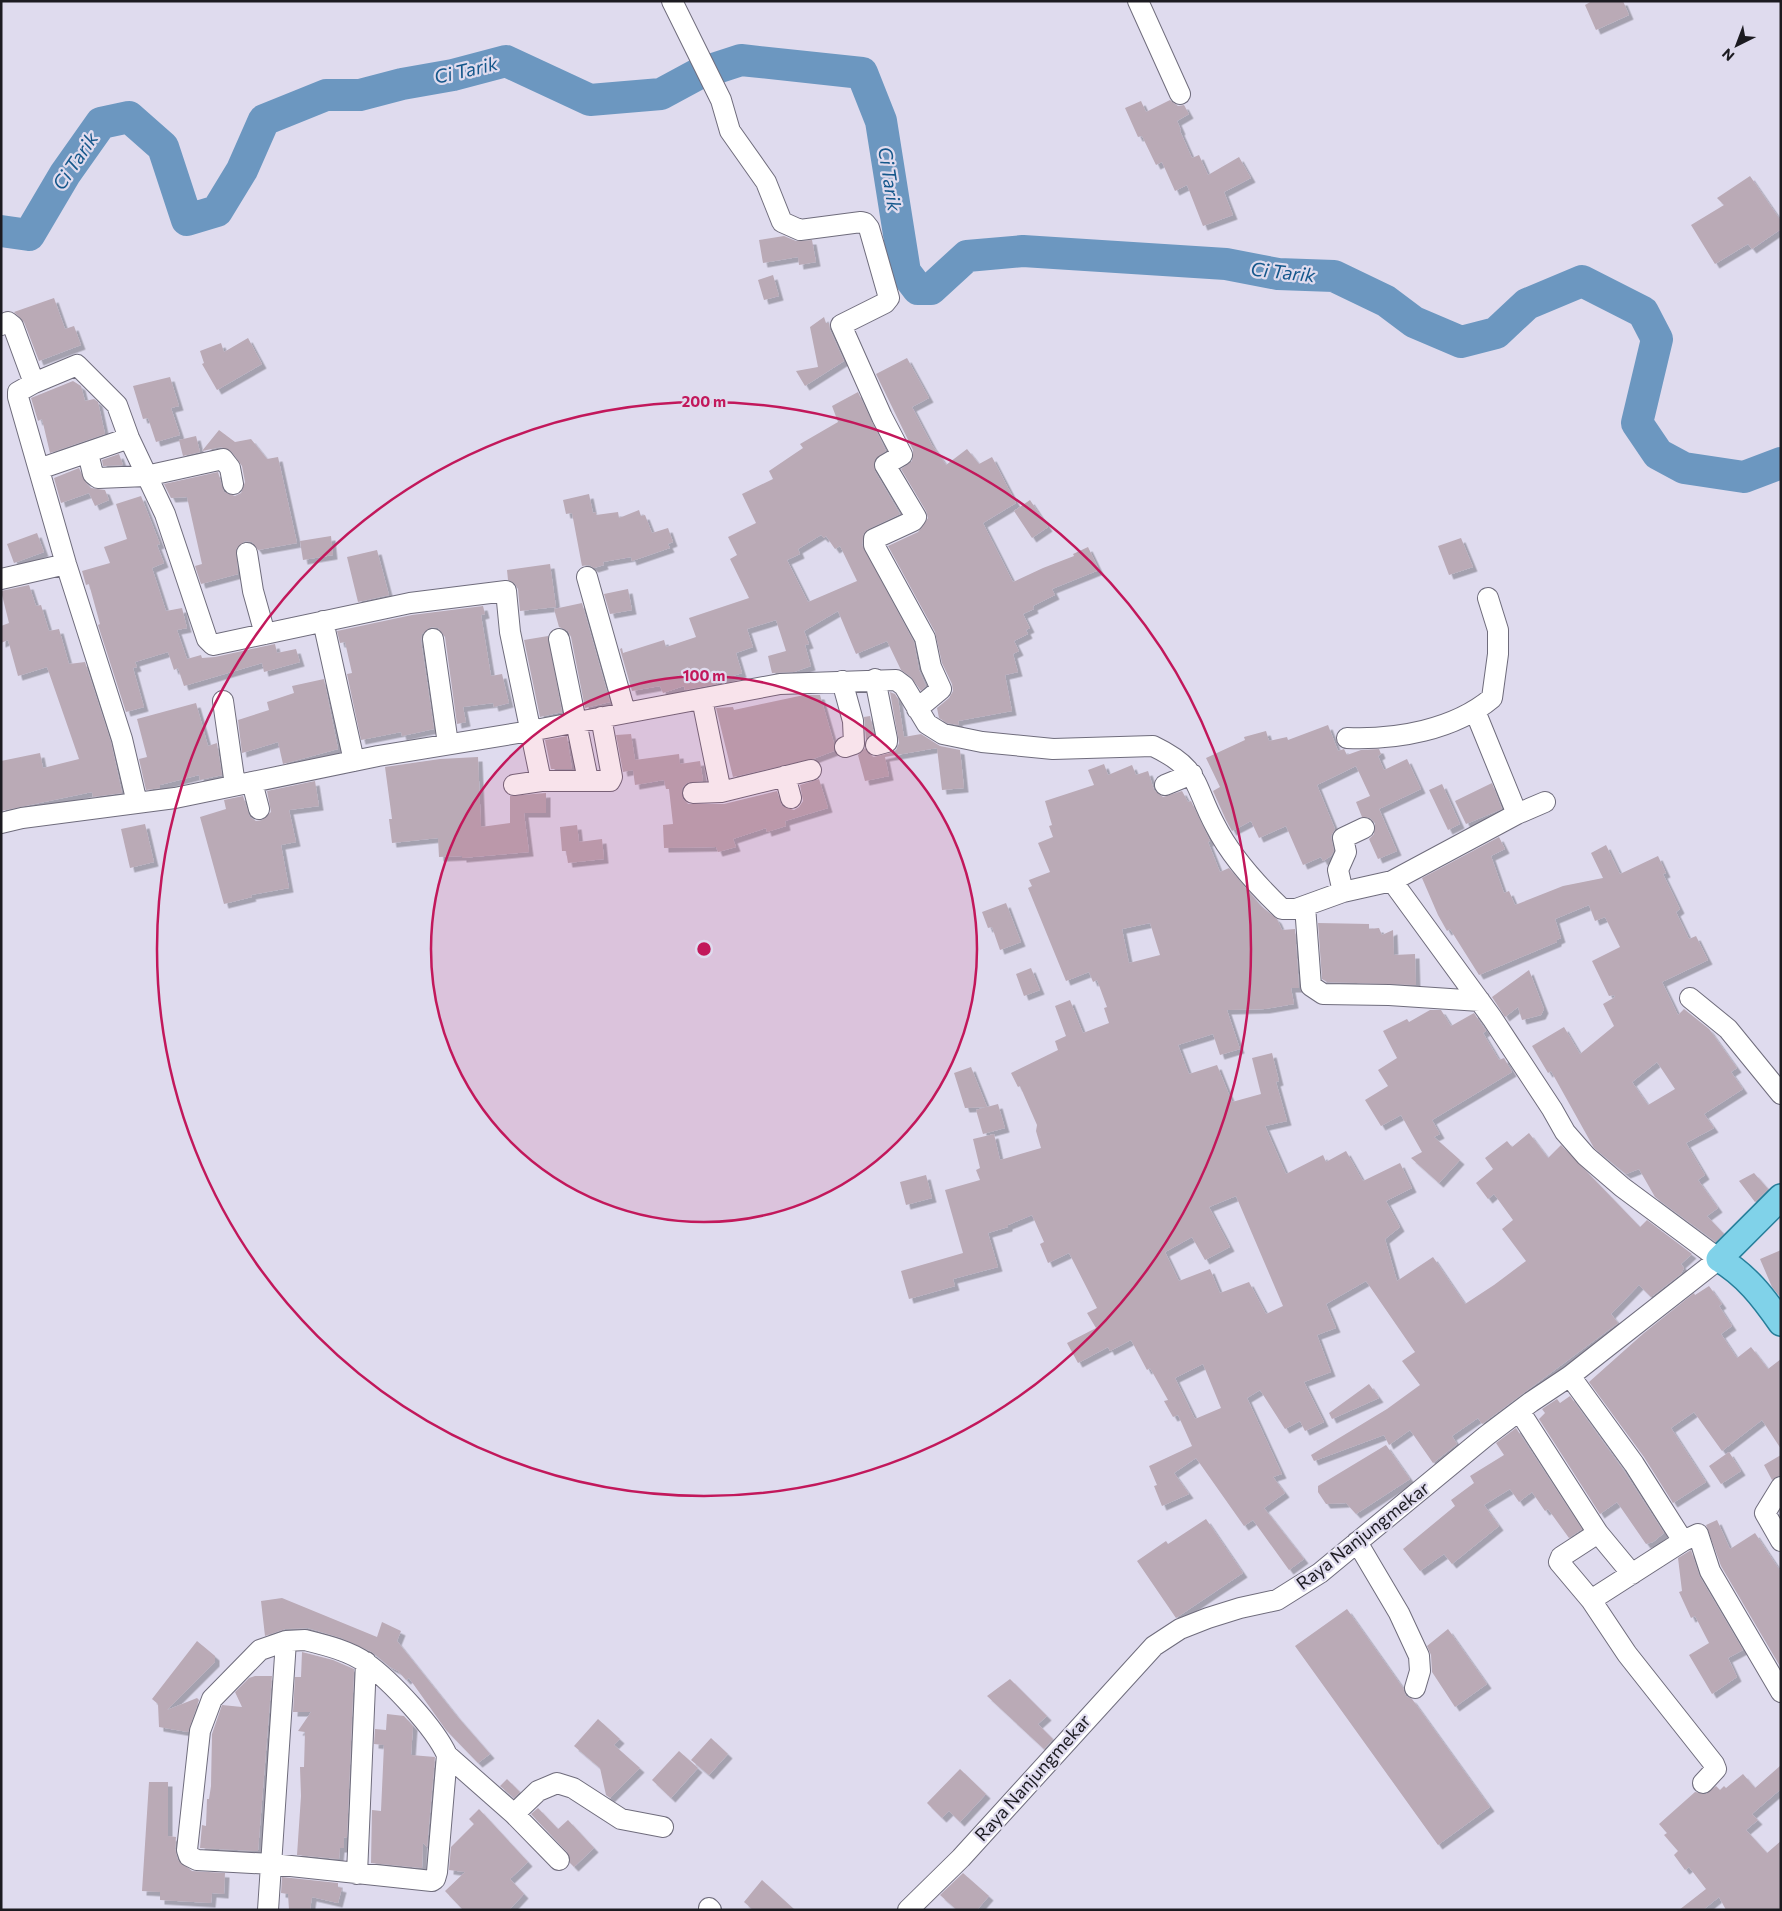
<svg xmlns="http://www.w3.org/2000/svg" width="1782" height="1911" font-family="Commissioner,sans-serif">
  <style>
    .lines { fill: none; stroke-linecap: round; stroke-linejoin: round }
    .river { stroke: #6c97c0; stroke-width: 32 }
    .building { fill: #baaab6; fill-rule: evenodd; filter: url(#shadow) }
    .minor-casing { stroke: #6f6c7c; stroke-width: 22 }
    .major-casing { stroke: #267e9a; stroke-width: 28 }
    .minor { stroke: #fff; stroke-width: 20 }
    .major { stroke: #80d2e9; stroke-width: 25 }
    .ring { fill: none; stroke: #c2185b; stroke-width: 2.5 }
    .labels { text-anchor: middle; stroke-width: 4.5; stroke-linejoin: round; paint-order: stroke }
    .street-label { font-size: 18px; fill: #1c1b21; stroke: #dfdbee }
    .water-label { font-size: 19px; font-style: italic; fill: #14578b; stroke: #dfdbee }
    .centre { fill: #c2185b; stroke: #dfdbee; stroke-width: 2.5 }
    .ring-label { font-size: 15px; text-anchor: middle; font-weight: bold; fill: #c2185b; stroke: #dfdbee; stroke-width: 4.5; stroke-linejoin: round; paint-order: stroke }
  </style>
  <defs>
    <filter id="shadow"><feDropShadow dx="4.5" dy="4.5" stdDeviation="0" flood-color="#0004"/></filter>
  </defs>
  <rect width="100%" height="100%" fill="#dfdbee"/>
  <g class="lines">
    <path class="river" d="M1,231L29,235L65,174L101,123L129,117L163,147L187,220L217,211L242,170L264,120L326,95H360L402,84L453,75L506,61L590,100L661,94L698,74L741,60L862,73L881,121L905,272L918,289H931L967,256L1023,251L1226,264L1278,274L1334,276L1386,301L1414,322L1461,342L1496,333L1527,304L1582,281L1643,312L1657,339L1637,423L1658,454L1684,468L1744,477L1781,463"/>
  </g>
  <path class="building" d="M1592,1H1623L1629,15L1596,30L1585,5Z
    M1170,100L1178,106L1184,105L1189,114L1177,121L1181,130L1180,131L1192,158L1199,155L1208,175L1239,157L1251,178L1224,192L1233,215L1203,226L1187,185L1175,191L1162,162L1156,165L1142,136L1138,137L1125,108L1141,101L1146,112Z
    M1750,176L1781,221V229L1752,249L1748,244L1715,264L1691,225L1724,205L1717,198Z
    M784,236L796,241L812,240L816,262L799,265L798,257L763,263L759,240Z
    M773,275L779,296L764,300L758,280Z
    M54,298L65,329L74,326L81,345L39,361L24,322L14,312Z
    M824,317L826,323H829L830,330L844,361L805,386L796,371L818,367L810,327Z
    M248,338L262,364L217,390L202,364L204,363L200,351L221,343L224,352Z
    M907,358L929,398L912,407L932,445L946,465L967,449L979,464L992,457L1016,503L983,523L1013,582L1043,568L1074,556L1073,554L1088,547L1099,570L1052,589L1055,595L1033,606L1034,609L1023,614L1030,628L1026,630L1028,634L1014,641L1019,651L1013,654L1018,672L1005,675L1012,711L958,721L959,725L947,723L939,718L937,708L949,698L953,691L952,684L942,663L935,632L888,546L918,532L928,518L926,511L901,469L912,461L913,450L876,374Z
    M170,377L179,406L171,408L180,435L156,442L148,418L143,419L133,386Z
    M73,381L81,386L85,401L94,399L98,402L105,434L50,453L42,419L38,421L31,398Z
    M858,392L886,451L875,459V471L900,514L869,529L864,533L862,545L914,642L919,670L926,686L921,691L911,677L901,670L887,641L856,654L838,611L804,631L809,644L805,645L811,666L794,672L772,673L768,656L786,651L776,620L747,629L753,647L736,653L742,673L717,681L718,684L685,690L684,686L663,693L660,686L632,691L620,649L622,648L623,653L664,640L666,647L696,637L689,618L749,598L730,559L737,555L728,537L756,523L742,494L773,479L769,471L803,448L800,444L838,422L832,406ZM821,535L824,538L826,536L835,549L840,546L857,581L808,602L787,560L800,554L798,549Z
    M219,430L235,442L251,439L267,459L278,457L297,543L258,550L252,542L245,541L236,549L238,574L201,584L195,566L202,564L187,497L171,498L164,484L218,472L224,492L235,496L241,493L245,482L242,466L232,452L221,447L202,451Z
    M196,436L200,452L183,456L179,440Z
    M119,454L123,465L103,466L102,460Z
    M79,468L86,483L91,488L105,490L109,500L95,506L89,493L61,503L54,478Z
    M589,494L593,513L596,512V515L618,512L619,518L639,510L641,516L645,515L652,533L668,528L673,542L668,544L670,548L632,561L631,557L603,562L604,565L594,568L589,565L582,566L572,513L566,514L563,500Z
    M141,496L160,544L157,545L164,563L152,568L166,611L182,608L187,628L177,630L187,659L201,655L202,658L215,657L275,644L277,653L296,649L300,662L264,672L262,663L184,686L178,668L174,670L168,652L135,662L137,667L133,668L144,707L126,712L98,625L100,624L89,584L86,585L82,571L110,563L104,547L127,539L116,504Z
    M1030,500L1048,527L1032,538L1014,511Z
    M37,533L44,552L14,563L7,544Z
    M331,536L333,555L303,560L300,541Z
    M1461,538L1473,567L1449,575L1438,546Z
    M377,550L389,595L358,602L347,557Z
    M550,564L556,607L520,611L518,589L515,584L508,580L507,570Z
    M29,585L36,606L41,605L49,631L59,629L69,664L85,662L111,742L122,793L93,797L92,792L1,811V761L40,753L43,768L79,759L47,667L18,676L8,640L1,643V626L9,623L1,591Z
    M628,589L632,610L610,614L604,594Z
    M582,603L610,702L585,708L571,637L568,631L559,627L554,609Z
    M483,606L485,614L481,615L491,676L502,674L509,703L494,707L493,703L463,707L466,722L457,724L445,637L438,628L431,627L422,634L421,641L434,729L402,736L401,732L361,740L347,674L352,673L345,642L340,643L337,631L412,615Z
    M548,636L562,712L540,717L524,640Z
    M324,679L338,749L283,764L278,742L242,753L238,720L269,710L267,702L294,693L292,686Z
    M890,692L895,694L898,699L904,737L921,734L940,746L960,750L964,788L942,790L937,748L885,757L889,776L865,781L858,755L865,748L873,757L890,753L896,750L899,743Z
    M804,695H820L834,743V751L813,759L733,777L716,708L733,707L734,710Z
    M196,703L208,746L217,743L222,775L200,780L199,775L160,785V788L146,790L139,759L147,757L137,719Z
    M870,716L874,733L866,740L864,717Z
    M1328,725L1338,751L1344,749L1347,755L1361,750L1379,749L1381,754L1378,756L1384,770L1407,759L1421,789L1379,809L1397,851L1378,859L1369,839L1374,834L1375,823L1370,818L1362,817L1356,802L1370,796L1356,766L1317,785L1335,829L1331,836L1334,851L1331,856L1323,861L1321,857L1303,865L1286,826L1259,838L1251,821L1232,831L1226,820L1213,791L1220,787L1206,758L1245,740L1244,737L1266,731L1269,741L1287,737L1288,740Z
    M631,734L635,760L679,754L680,764L700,761L703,781L687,783L682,788L683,799L688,804H724L777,791L782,806L794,810L799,807L803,801L800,785L819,779L828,808L785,821L786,826L767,832L766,828L733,839L736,847L718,852L716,847L664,848L663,825L673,824L669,789H666L664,780L635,785L633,770L623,772L616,735Z
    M567,736L572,769H551L545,740Z
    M478,757L481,827L510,823V796L546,793V813H524L529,852L462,858V856L439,857L438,838L392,843L389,819H392L385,767L440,759Z
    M1104,764L1108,775L1132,765L1136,775L1148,771L1154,790L1163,797L1182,791L1188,802L1191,801L1210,841L1208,842L1220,872L1229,868L1260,905L1277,919L1282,930L1295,929L1299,988H1291L1294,1004L1265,1009L1227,1010L1240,1049L1220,1055L1213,1034L1178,1045L1189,1074L1217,1065L1232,1102L1261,1094L1252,1058L1272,1053L1279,1081L1276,1082L1287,1121L1265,1126L1286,1174L1323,1155L1326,1162L1346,1151L1363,1181L1400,1163L1412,1188L1386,1201L1400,1227L1385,1239L1397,1281L1433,1257L1465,1304L1494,1285L1526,1261L1502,1229L1513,1220L1494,1194L1488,1199L1476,1183L1493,1169L1485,1158L1507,1141L1512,1147L1529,1133L1548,1158L1561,1145L1640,1227L1647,1220L1692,1254L1681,1264L1684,1268L1681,1274L1651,1297L1639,1285L1611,1314L1618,1323L1482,1424L1478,1418L1452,1436L1457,1444L1433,1463L1410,1430L1389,1445L1384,1435L1314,1461L1311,1455L1387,1409L1420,1385L1402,1361L1415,1352L1366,1281L1326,1304L1336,1328L1317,1335L1331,1372L1304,1382L1324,1422L1305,1431L1300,1421L1285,1429L1260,1390L1247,1398L1282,1474L1273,1477L1285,1493L1264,1508L1304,1559L1289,1570L1253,1520L1244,1526L1196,1458L1174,1473L1189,1494L1162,1506L1154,1486L1157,1485L1149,1466L1192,1446L1178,1415L1173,1417L1164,1401L1168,1400L1150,1368L1147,1370L1131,1340L1110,1351L1108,1347L1078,1363L1067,1343L1096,1328L1087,1313L1097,1308L1069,1253L1048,1263L1040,1244L1044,1242L1032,1215L1008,1225V1227L988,1233L998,1267L953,1279L955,1286L909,1299L901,1271L963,1253L945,1190L980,1180L976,1170L980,1168L973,1139L994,1134L1000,1160L1041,1148L1036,1131L1037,1125L1020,1086L1018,1087L1011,1073L1058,1050L1055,1041L1066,1036L1055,1006L1070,1000L1083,1033L1109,1023L1104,1008L1107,1007L1097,980L1093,982L1089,972L1066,981L1028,888L1032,886L1029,880L1050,872L1038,843L1053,837L1049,826L1052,825L1045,801L1094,785L1088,770ZM1150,923L1160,955L1129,963L1122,929ZM1236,1196L1283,1306L1266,1314L1249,1282L1220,1293L1210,1269L1179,1281L1165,1252L1192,1237L1205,1260L1230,1247L1209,1207ZM1203,1364L1221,1408L1195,1419L1175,1378Z
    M315,781L319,806L289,810L296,842L281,845L289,888L251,895L252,897L224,904L200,817L226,809L224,800L243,796L250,817L256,821L262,820L271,812L267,791Z
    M1492,783L1502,809L1466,824L1455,801Z
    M1442,784L1460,824L1448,830L1429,790Z
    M145,824L154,862L130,868L121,829Z
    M577,825L579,842L602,839L604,859L568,863L566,851H562L560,827Z
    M1499,837L1505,849L1491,856L1504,893L1509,891L1515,905L1563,886L1603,878L1591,853L1606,845L1620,874L1658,856L1666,873L1663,874L1680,909L1676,912L1689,939L1696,936L1708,960L1662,982L1678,1015L1684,1009L1709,1029L1737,1068L1731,1072L1743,1089L1704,1114L1714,1128L1686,1143L1705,1175L1698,1180L1718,1208L1707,1216L1724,1234L1716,1242L1655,1197L1639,1169L1626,1174L1594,1148L1551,1071L1548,1073L1532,1046L1564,1027L1580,1054L1614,1026L1603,1004L1615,997L1614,995L1609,996L1592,961L1620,947L1605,917L1595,921L1589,905L1555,919L1561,938L1557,940V942L1479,975L1450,929L1447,931L1438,915L1422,878ZM1657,1062L1675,1089L1648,1105L1632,1082Z
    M1006,903L1021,942L1000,950L992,927L988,928L982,912Z
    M1318,923L1369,924V929L1379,928L1382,935L1393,930L1394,955L1415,954L1416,985L1327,982L1322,979Z
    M1031,968L1040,990L1024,996L1016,974Z
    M1529,970L1544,1009L1541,1015L1522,1020L1518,1007L1505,1017L1492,997Z
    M1430,1010H1441L1451,1026L1474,1013L1486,1031L1483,1033L1499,1060L1504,1058L1512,1072L1432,1120L1440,1134L1434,1137L1460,1160L1439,1183L1411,1158L1422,1152L1401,1115L1381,1126L1365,1100L1388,1086L1378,1070L1397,1058L1383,1031L1407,1019L1409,1022Z
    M971,1067L987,1107L998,1104L1005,1128L983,1134L976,1110L986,1107L965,1108L954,1073Z
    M1754,1173L1768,1189L1755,1202L1739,1181Z
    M926,1175L932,1198L906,1205L900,1182Z
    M1781,1250V1298L1772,1287L1760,1259Z
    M1709,1286L1722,1304L1719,1306L1732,1326L1721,1334L1737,1358L1751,1347L1768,1369L1781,1359V1449L1762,1420L1722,1451L1694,1412L1671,1428L1706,1482L1673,1503L1644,1457L1589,1382L1644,1333L1694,1293L1695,1295Z
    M1369,1384L1379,1398L1332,1419L1329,1413Z
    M1570,1396L1624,1471L1664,1533L1653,1542L1646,1544L1617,1502L1600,1514L1539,1419L1545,1413L1542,1409L1557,1399L1560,1403Z
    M1516,1428L1582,1529L1569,1538L1548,1509L1545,1511L1532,1492L1519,1502L1510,1489L1484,1505L1499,1526L1452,1564L1444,1554L1420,1571L1403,1549L1455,1506L1451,1500L1474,1483L1470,1476L1504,1455L1496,1443Z
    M1386,1445L1410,1479L1356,1514L1346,1503L1326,1504L1318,1492V1486Z
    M1729,1452L1741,1471L1721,1484L1709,1466Z
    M1781,1455V1475L1772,1480L1764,1465Z
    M1206,1519L1243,1573L1176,1618L1137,1561L1166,1541L1168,1544Z
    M1717,1520L1730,1549L1755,1533L1781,1572V1668L1721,1566L1706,1525Z
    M1691,1550L1700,1577L1743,1650L1728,1658L1737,1677L1712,1694L1689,1655L1709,1643L1695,1616L1691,1618L1679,1592L1682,1591L1678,1558Z
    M282,1598L377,1637L382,1622L401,1631L397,1641L456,1715L490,1754L478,1763L446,1730L409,1678L406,1680L398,1671L390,1667L372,1652L341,1638L308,1628L285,1629L265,1636L261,1601Z
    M1347,1609L1403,1688L1406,1696L1412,1699L1490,1807L1438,1845L1295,1646Z
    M1448,1629L1487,1684L1455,1707L1432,1672L1431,1655L1427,1646Z
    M197,1641L215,1656V1662L167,1710L197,1698L199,1700L188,1732L159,1727L158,1704L152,1699Z
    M302,1652L333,1660L354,1669L347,1838L344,1837V1848H340L339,1859L297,1855L301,1796L300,1767H304L305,1732L298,1731L311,1712H293L295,1677H301Z
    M255,1676H272L258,1851L200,1848L202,1825L206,1826L207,1799H209L211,1786L212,1734L222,1705L242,1707L235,1692L249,1678Z
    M1010,1679L1047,1716L1038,1724L1053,1739L1044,1749L987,1696Z
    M387,1714L404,1716L413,1726L411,1755L435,1757L427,1847L423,1843L422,1868L371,1863L372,1810L381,1811L384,1745L374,1744L375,1729L386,1730Z
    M598,1719L620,1739L614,1745L640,1768L610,1798L606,1795L600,1768L574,1746Z
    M711,1738L728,1754L709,1775L691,1760Z
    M679,1751L698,1768L671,1798L652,1780Z
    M1781,1765V1789L1752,1814L1758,1820L1746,1830L1767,1853L1781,1841V1910H1726L1719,1897L1703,1910H1679L1706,1889L1689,1867L1685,1870L1674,1855L1678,1851L1664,1835L1667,1833L1659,1824L1695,1792L1706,1794L1716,1786L1720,1790L1724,1786L1726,1788L1743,1774L1755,1788Z
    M960,1769L986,1794L960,1822L949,1811L942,1818L927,1803Z
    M507,1779L520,1792L514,1798L500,1786Z
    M149,1782H168V1836L176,1837L175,1849L178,1860L192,1871L225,1873L224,1894L212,1893L211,1903L160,1900V1892L142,1891Z
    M538,1808L558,1829L568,1820L594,1848L574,1867L570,1863L567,1852L531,1814Z
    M479,1809L528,1862L510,1879L524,1894L509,1910H463L445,1891L465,1872L449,1870L451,1847L474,1824L469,1819Z
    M963,1873L989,1896L977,1910H957L940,1895Z
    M282,1877L338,1883V1887L342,1888L338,1903L312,1897L310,1910H289L288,1894L281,1893Z
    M762,1880L795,1910H753L744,1902Z"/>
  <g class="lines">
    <g class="minor-casing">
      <path id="minor" d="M672,1L721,100L730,131L766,182L782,222L800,230L861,222L865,223L869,228L889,298L885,303L841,325L882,417L902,455L885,465L916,517L913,521L874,539V545L925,638L931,667L941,689L917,709
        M1138,1L1180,94
        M1,325L8,322L13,326L34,383
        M88,453L93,474L98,478L146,476L223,459L230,468L233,484
        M39,469L129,438
        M247,553L253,591L265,634
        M587,577L625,712
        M1,579L66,564
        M323,621L354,761
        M433,639L448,744
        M559,639L588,780
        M875,679L887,739V742L876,745
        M842,681L853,721L854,744L845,747
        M702,699L721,792
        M223,701L235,785
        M1475,711L1517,814
        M1347,738C1396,740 1454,730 1492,698L1498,654V630L1488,598
        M785,776L791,798
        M252,782L259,809
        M514,785L541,781H610L612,777L601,717
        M1165,785L1192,774
        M693,793L721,792L811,770
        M137,803L122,739L66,564L18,397V392L34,383L77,365L117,405L129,438L165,514L207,639L213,645L410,603L506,591L510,632L541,781
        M1,823L22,818L175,798L378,756L530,731L780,684L896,680L904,686L927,724L943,734L982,742L1053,749L1153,746C1201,769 1193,784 1215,825C1231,857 1257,885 1282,909H1296L1343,892L1392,881L1492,1018L1552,1109L1565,1132L1586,1156L1622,1187L1719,1259L1570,1376L1531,1402L1486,1436L1320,1573L1277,1600L1240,1608L1208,1618L1180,1629L1154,1646L961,1858L908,1910
        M1392,881L1517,814L1545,802
        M1343,892L1338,870L1346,852L1343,838L1364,828
        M1305,906L1311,986L1323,994L1389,995L1480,1001
        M1690,998L1728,1029L1781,1094
        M1570,1376L1634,1464L1683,1541
        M1520,1412L1598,1533L1632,1574
        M1781,1487L1765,1513L1781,1541
        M1598,1533L1561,1557L1559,1562L1591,1600L1627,1654L1714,1764L1716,1769L1703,1783
        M1357,1542L1399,1613L1419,1656L1420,1671L1415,1688
        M1591,1600L1683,1541L1698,1534L1710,1571L1781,1692
        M305,1640C325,1645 350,1651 366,1663C391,1681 435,1728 447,1755L437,1872L435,1879L432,1881L272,1864L197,1860L189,1856L187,1850L200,1731L212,1699L260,1650L286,1641Z
        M447,1755L514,1814L559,1860
        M514,1814L538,1791L557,1783L573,1788L621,1819L663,1827
        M357,1874L366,1662
        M709,1908L711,1910
        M268,1910L286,1641"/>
    </g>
    <g class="major-casing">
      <path id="major" d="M1781,1197L1719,1259C1746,1275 1763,1297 1781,1323"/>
    </g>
    <use href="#minor" class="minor"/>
    <use href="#major" class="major"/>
  </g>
  <circle cx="704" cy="949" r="273" fill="#c2185b" fill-opacity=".12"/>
  <g class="ring">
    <circle cx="704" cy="949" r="273"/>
    <circle cx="704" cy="949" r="547"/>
  </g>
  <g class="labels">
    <g class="street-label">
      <text transform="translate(1363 1536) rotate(-38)" y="6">Raya Nanjungmekar</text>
      <text transform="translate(1033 1778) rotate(-48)" y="6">Raya Nanjungmekar</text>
    </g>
    <g class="water-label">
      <text transform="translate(466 70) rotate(-13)" y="7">Ci Tarik</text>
      <text transform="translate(75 161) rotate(-56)" y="7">Ci Tarik</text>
      <text transform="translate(890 179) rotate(81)" y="7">Ci Tarik</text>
      <text transform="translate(1283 272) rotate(6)" y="7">Ci Tarik</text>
    </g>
  </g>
  <circle cx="704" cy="949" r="8" class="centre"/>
  <g class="ring-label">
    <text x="704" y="407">200 m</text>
    <text x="704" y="681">100 m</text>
  </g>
  <rect width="1782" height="1911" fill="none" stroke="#1c1b21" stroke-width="5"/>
  <g transform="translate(1737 45) rotate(222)" stroke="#dfdbee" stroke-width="4" paint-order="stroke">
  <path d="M0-4L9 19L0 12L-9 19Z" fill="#1c1b21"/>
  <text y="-8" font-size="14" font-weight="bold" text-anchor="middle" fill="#1c1b21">N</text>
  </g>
</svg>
